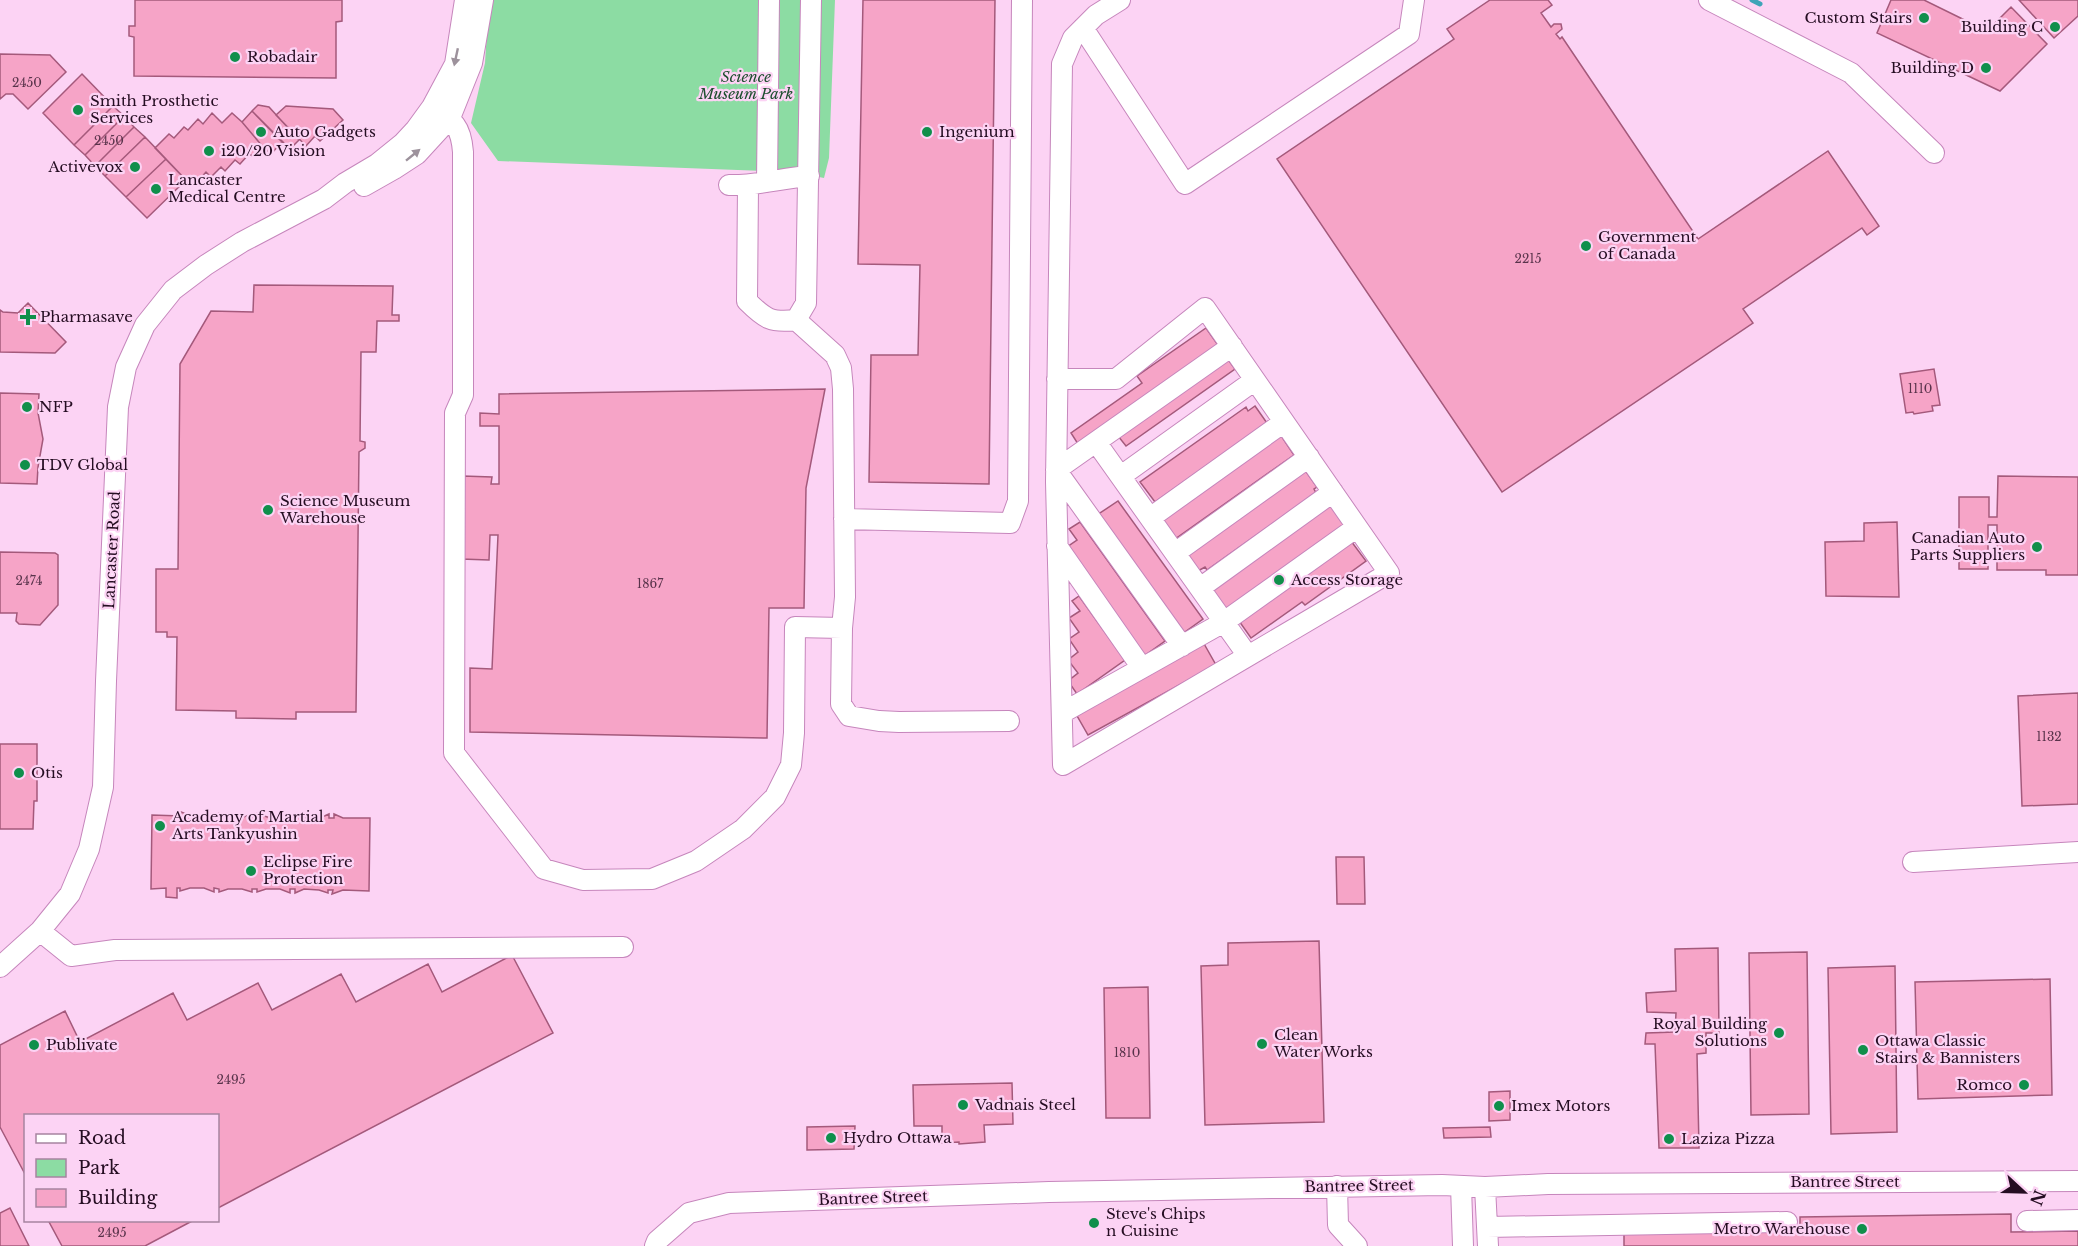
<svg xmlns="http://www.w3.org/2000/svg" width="2078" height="1246" font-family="'Libre Baskerville',serif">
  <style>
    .green { fill: #8cdca3 }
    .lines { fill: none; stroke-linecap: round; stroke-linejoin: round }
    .stream { stroke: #3ea4b8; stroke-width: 5 }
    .building { fill: #f6a4c7; stroke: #a4597b; stroke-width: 1.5 }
    .minor-casing { stroke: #c686bc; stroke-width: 22 }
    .minor { stroke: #fff; stroke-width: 20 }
    .oneway { fill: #9d929c }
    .poi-dot { fill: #108f4b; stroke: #fcd3f4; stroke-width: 2 }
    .labels { text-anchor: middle; stroke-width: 4.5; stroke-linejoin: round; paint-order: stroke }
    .number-label { font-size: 12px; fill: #59334b }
    .poi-label { font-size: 15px; fill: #250d22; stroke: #fcd3f4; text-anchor: start }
    .park-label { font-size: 15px; font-style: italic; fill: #1e4f2f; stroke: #fcd3f4 }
    .street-label { font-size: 15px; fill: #250d22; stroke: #fcd3f4 }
  </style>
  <rect width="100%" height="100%" fill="#fcd3f4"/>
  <path class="green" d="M489,0H835L829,158L824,178L794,172L498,161L471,123L485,63Z"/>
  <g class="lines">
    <path class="stream" d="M1752,0L1760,4"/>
  </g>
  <path class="building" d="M135,0H342V21L336,22V78L134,76V37L129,36V26H135Z
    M863,0H995L989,484L869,482L871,355H918L920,265L858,264Z
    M1490,0H1548L1552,5L1541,13L1551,27L1554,24H1561L1562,29L1556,34L1560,39L1562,37L1698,239L1828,151L1879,226L1867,235L1862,228L1743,309L1753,323L1502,492L1277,159L1454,39L1447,29Z
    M1891,0H1924L1987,31L2011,7L2047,44L2000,91L1877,33Z
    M2019,0H2078V16L2054,38Z
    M0,54L50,55L66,72L28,109L13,94H6L0,99Z
    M82,74L113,106L74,145L43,113Z
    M258,105L269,107L299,140L290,149L252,111Z
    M113,106L124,116L85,155L74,145Z
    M286,106L333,109L343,120L320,141L315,136L306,146L276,115Z
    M252,111L282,142L271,154L263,147L242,122Z
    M212,113L222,123L232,113L242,122L263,147L255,157L249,154L240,164L235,160L225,171L221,167L211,177L206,172L196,183L186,180L155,148L169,134L174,138L184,127L188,130L198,119L203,124Z
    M124,116L134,127L95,166L85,155Z
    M134,127L145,137L105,176L95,166Z
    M145,137L166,159L126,197L105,176Z
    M166,159L186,180L147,218L126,197Z
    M254,285L393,286L392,315H399V321H377L376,352H361L360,441L365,442V448L359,452L356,712H296V719L236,718V711L176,710L177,637H167V632H156V569H178L180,364L211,311L253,312Z
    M28,303L66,342L55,353L0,352V310L3,312L18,313Z
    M1206,328L1218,345L1078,444L1071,433L1142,383L1137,376Z
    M1227,358L1235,369L1126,446L1118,436Z
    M1934,369L1940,405L1932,406L1933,411L1914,414L1913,412L1906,413L1900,374Z
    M825,389L806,488L804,608H769L767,738L470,732V668L492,669L498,535H490L489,560L461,559L463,476L492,477L491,484H499V426H480V413L499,414V394Z
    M0,393L39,394L38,413L43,439L38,467L37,484L0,483Z
    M1255,406L1267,423L1155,502L1140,482L1246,407L1248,411Z
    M1280,434L1294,455L1175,539L1161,519Z
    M1305,470L1317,487L1314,489L1316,493L1207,570L1205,567L1198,571L1185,554Z
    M1998,476L2078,477V575H2046V570H1997V525H1988V569H1959V497H1989V517H1997Z
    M1118,501L1203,619L1182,634L1097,515Z
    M1330,505L1345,526L1225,610L1211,590Z
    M1080,522L1165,641L1144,656L1067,547L1077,540L1069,529Z
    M1897,522L1899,597L1826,596L1825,542L1864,541V523Z
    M1351,541L1366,561L1305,605L1302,602L1251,638L1239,621Z
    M0,552L55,553L58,555V605L40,625L19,624L16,621L17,613H0Z
    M1079,596L1125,660L1077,694L1068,681L1078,673L1068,660L1078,652L1069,639L1079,632L1069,618L1080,611L1072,601Z
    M1203,642L1216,665L1088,735L1076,714Z
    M2078,693V804L2022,806L2018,696Z
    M0,744H37V801H34L33,829H0Z
    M181,812L191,816H205L215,813V816H219V813L229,817H243L253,814V817H257V813L267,817H281L291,814V818H296L295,814L305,818H320L329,814V818H334V814L343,818H370L369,891L343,890L332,894L333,890H328V893L319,890L304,889L295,893V889H290V893L280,889H266L257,892V889H252V892L242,889H228L219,892V889L214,888V892L204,888H190L180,891V888H177V898L166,897V888L151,889L152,815L181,816Z
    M1336,857H1364L1365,904H1337Z
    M1319,941L1324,1122L1205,1125L1201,966L1228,965V943Z
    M1718,948L1719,1033H1706V1053L1697,1054L1699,1148H1659L1655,1044H1645L1646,1033L1675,1032L1676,1013L1647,1012L1646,993L1676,991L1675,949Z
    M1807,952L1809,1114L1751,1115L1749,953Z
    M512,955L553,1033L218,1208V1116H26V1176L0,1127V1045L65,1011L80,1042L173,993L187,1020L258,983L272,1010L341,974L356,1002L428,964L442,992Z
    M1895,966L1897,1132L1831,1134L1828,968Z
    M2050,979L2052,1095L1918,1099L1915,982Z
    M1148,987L1150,1118H1106L1104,988Z
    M1012,1083L1013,1124L984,1125L985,1142L959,1144V1142L942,1143V1126H914L913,1085Z
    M1510,1091V1120L1489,1121V1092Z
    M855,1126L854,1149L807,1150V1127Z
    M1490,1127L1491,1137L1444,1138L1443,1128Z
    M10,1208L29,1246H0V1213Z
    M2011,1214V1232L2078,1231V1246H1624V1231L1800,1228V1217Z
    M48,1220H194L145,1246H62Z"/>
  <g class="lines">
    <g class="minor-casing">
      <path id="minor" d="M1709,0L1851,73L1934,153
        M1083,28L1185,184L1409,34L1414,0
        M432,107C454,121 461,126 463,152V395L455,413L454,753L544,869L583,880L652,879L696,861L743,829L775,797L791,765L794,733L795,627L842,628
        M767,182L769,0
        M729,185C756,186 782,178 809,176
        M364,186L394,169L417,154L450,118L472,63L483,0
        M748,186L747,301C765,319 771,323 796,320L806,303L811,0
        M796,320L835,355L841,368L843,389L845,597L842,628L841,704L849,716L879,721L899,722L1009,721
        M1057,379H1116L1205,308L1389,573L1063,765L1056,482L1062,64L1073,38L1096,15L1120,0
        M1096,442L1248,656
        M1121,476L1255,380
        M1150,518L1284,422
        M844,519L1010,523L1018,501L1022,0
        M1057,546L1142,668
        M1175,553L1309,457
        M1200,588L1333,492
        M1182,646L1056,470L1232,346
        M1062,713L1224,622L1357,527
        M1913,862L2078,852
        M40,931L71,956L115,950L623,947
        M0,967L40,931L70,894L89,849L103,787L106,681L118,407L126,367L145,325L173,290L206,265L242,242L324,199L345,183L377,164L403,143L416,129L432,107L455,64L465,0
        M1337,1186L1338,1225L1357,1246
        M1461,1186L1463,1246
        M1485,1187L1488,1246
        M2027,1221L2078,1220
        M1487,1227L1787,1222
        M655,1246L657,1241L689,1213L729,1203L1049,1192L1442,1185L1485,1187L1548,1184L2078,1181"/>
    </g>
    <use href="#minor" class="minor"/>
  </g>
  <defs><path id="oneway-solid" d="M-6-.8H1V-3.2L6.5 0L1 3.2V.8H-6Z" transform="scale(1.5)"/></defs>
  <g class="oneway">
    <use href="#oneway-solid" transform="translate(456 57) rotate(102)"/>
    <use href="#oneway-solid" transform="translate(413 155) rotate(-39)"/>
  </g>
  <g class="poi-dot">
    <circle cx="1924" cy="18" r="6"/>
    <circle cx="2055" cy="27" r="6"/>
    <circle cx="235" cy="57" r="6"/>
    <circle cx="1986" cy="68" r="6"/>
    <circle cx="78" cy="110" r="6"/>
    <circle cx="261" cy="132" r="6"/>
    <circle cx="927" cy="132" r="6"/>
    <circle cx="209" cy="151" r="6"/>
    <circle cx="135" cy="167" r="6"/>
    <circle cx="156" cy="189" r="6"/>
    <circle cx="1586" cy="246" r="6"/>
    <path d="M25 308h6v6h6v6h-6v6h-6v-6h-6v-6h6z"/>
    <circle cx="27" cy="407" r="6"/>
    <circle cx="25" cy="465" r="6"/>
    <circle cx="268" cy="510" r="6"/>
    <circle cx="2037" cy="547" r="6"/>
    <circle cx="1279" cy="580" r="6"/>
    <circle cx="19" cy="773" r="6"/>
    <circle cx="160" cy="826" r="6"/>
    <circle cx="251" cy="871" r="6"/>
    <circle cx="1779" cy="1033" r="6"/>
    <circle cx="1262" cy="1044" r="6"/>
    <circle cx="34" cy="1045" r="6"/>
    <circle cx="1863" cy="1050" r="6"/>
    <circle cx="2024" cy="1085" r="6"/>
    <circle cx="963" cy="1105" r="6"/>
    <circle cx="1499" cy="1106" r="6"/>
    <circle cx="831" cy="1138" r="6"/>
    <circle cx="1669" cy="1139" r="6"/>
    <circle cx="1094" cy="1223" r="6"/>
    <circle cx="1862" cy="1229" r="6"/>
  </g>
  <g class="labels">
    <g class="number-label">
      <text x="27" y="87">2450</text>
      <text x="109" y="145">2450</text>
      <text x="1528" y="263">2215</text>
      <text x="1920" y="393">1110</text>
      <text x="29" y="585">2474</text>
      <text x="650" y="588">1867</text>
      <text x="2049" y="741">1132</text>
      <text x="1127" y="1057">1810</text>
      <text x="231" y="1084">2495</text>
      <text x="112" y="1237">2495</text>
    </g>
    <g class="poi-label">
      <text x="1912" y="23" text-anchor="end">Custom Stairs</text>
      <text x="2043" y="32" text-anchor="end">Building C</text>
      <text x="247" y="62">Robadair</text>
      <text x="1974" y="73" text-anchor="end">Building D</text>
      <text x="90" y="106">Smith Prosthetic<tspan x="90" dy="17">Services</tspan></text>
      <text x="273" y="137">Auto Gadgets</text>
      <text x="939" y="137">Ingenium</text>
      <text x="221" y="156">i20/20 Vision</text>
      <text x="123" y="172" text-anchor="end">Activevox</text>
      <text x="168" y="185">Lancaster<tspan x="168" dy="17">Medical Centre</tspan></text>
      <text x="1598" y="242">Government<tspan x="1598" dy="17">of Canada</tspan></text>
      <text x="40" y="322">Pharmasave</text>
      <text x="39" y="412">NFP</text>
      <text x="37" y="470">TDV Global</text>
      <text x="280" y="506">Science Museum<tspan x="280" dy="17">Warehouse</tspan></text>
      <text x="2025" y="543" text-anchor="end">Canadian Auto<tspan x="2025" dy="17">Parts Suppliers</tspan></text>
      <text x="1291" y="585">Access Storage</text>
      <text x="31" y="778">Otis</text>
      <text x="172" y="822">Academy of Martial<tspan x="172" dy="17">Arts Tankyushin</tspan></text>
      <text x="263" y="867">Eclipse Fire<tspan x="263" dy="17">Protection</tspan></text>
      <text x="1767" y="1029" text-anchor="end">Royal Building<tspan x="1767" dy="17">Solutions</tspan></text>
      <text x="1274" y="1040">Clean<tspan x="1274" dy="17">Water Works</tspan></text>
      <text x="1875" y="1046">Ottawa Classic<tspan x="1875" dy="17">Stairs &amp; Bannisters</tspan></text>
      <text x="46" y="1050">Publivate</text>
      <text x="2012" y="1090" text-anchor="end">Romco</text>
      <text x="975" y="1110">Vadnais Steel</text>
      <text x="1511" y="1111">Imex Motors</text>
      <text x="843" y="1143">Hydro Ottawa</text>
      <text x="1681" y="1144">Laziza Pizza</text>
      <text x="1106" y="1219">Steve's Chips<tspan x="1106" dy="17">n Cuisine</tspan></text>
      <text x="1850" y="1234" text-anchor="end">Metro Warehouse</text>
    </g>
    <g class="park-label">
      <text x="746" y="82">Science<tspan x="746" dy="17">Museum Park</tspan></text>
    </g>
    <g class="street-label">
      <text transform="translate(112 550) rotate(-87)" y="5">Lancaster Road</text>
      <text x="1845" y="1187">Bantree Street</text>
      <text transform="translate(1359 1186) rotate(-1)" y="5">Bantree Street</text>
      <text transform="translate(873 1198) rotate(-2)" y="5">Bantree Street</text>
    </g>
  </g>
  <rect x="24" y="1114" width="195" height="108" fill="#fcd3f4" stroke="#a684a0" stroke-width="1.5"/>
  <rect x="36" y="1134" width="30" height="9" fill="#ffffff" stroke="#a684a0" stroke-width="1.5"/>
  <text x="78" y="1144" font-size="18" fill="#250d22">Road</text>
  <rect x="36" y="1159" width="30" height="18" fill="#8cdca3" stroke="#a684a0" stroke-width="1.5"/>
  <text x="78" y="1174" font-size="18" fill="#250d22">Park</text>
  <rect x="36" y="1189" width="30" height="18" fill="#f6a4c7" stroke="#a684a0" stroke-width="1.5"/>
  <text x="78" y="1204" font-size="18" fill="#250d22">Building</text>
  <g transform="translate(2024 1192) rotate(112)" stroke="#fcd3f4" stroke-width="4.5" paint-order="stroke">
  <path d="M0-4.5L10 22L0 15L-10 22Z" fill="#250d22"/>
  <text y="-9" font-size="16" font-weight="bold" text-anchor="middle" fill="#250d22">N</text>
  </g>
</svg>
